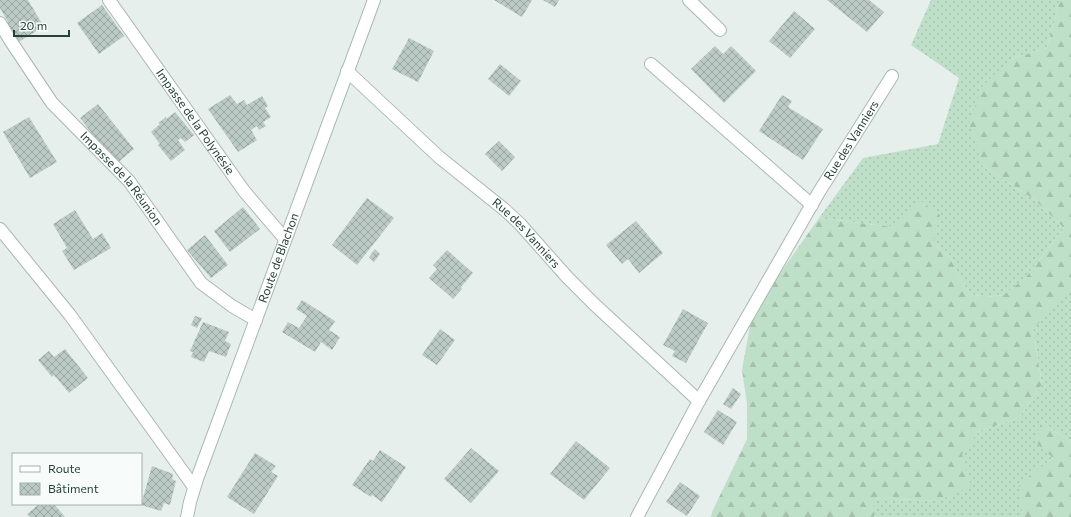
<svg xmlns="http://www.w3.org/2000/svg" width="1071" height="517" font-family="Commissioner,sans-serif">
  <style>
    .grass { fill: url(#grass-dots) }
    .forest { fill: url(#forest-firs) }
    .building { fill: url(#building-cross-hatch) }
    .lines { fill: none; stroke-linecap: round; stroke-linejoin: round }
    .street-casing { stroke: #a8b8b2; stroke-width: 14 }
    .secondary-casing { stroke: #a4bbb3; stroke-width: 14 }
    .street { stroke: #fff; stroke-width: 12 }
    .secondary { stroke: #fff; stroke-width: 12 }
    .labels { text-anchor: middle; stroke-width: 3; stroke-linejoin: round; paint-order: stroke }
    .street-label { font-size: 12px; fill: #24423a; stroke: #f7fbf9 }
  </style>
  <defs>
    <pattern id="grass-dots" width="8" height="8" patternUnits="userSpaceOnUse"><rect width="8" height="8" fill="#bfe0c8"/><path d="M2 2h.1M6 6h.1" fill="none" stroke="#a4c1ad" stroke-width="1.8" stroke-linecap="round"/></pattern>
    <pattern id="forest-firs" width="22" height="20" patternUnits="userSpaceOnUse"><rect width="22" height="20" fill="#bfe0c8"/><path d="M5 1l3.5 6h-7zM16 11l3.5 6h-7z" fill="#a4c1ad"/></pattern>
    <pattern id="building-cross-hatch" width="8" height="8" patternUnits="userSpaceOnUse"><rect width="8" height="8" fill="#bbcac4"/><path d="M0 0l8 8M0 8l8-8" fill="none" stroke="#98a6a0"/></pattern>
  </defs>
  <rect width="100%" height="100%" fill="#e6efeb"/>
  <path class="grass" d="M931,0H1060L1047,48L1011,59L982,165L1035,200L1064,228L1026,277L1004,295L984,297L970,294L958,275L951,258L933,244L893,227L819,218L863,158L938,144L959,78L911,45Z
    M1071,291V442L1042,422L1053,458L1020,484L1023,517H874V498L938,501L961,454L979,431L1019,418L1042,384L1033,330L1061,295Z"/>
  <path class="forest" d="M1060,0H1071V291L1061,296L1033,330L1042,384L1019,418L979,431L962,454L971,486L938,501L875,498L874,517H711L712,512L747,439V404L742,370L750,326L769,289L819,218L893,227L919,200L940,215L933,244L951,258L958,275L970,294L984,297L1004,295L1026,277L1064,228L1035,200L982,165L969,123L983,85L1011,59L1047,48Z
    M1042,422L1071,442V517H1023L1019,484L1053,458L1033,440Z"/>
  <path class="building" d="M0,0H28L44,27L15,44L3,25L8,22L0,8Z
    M494,0H532L522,17Z
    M543,0H559L555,7Z
    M827,0H869L884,12L867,32Z
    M102,5L124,36L99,54L77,23Z
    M794,11L815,29L790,58L769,41Z
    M409,38L434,51L418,82L392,69Z
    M715,46L723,54L731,46L756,71L724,103L691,69Z
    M500,64L521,81L509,96L488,79Z
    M230,95L237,104L244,100L247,105L262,96L268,106L265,108L271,117L263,122L266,126L259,130L257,126L251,130L257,140L238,152L208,109Z
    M782,95L792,101L788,107L823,129L803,160L759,131Z
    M98,104L134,149L116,164L80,118Z
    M175,112L194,135L185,142L181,138L178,140L185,150L171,161L158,145L160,144L151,132L160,124L158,123L166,117V119Z
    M29,117L57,162L30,178L3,132Z
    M499,141L515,157L502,171L485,154Z
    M367,198L394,218L357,265L332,245Z
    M243,207L260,229L230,252L214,231Z
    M75,210L93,239L102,233L111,248L74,270L62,251L67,248L53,224Z
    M636,221L663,253L639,273L628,259L622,264L606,245Z
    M205,235L228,265L211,278L187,250Z
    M375,249L380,254L374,262L369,257Z
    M447,250L473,273L461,287L462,289L453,299L429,278L437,269L433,265Z
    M302,300L335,321L329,330L340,337L332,350L321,342L315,352L282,332L288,322L299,328L307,316L296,309Z
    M683,309L708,323L686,363L672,356L675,351L663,345Z
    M195,316L202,318L197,328L191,325Z
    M203,322L229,332L225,341L231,344L226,357L209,351L204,362L191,357L193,352L190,351Z
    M440,329L455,340L437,365L422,355Z
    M65,349L88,378L69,393L54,375L52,377L38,360L49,351L54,357Z
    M733,388L741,394L731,409L723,404Z
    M718,410L737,422L723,445L704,432Z
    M576,441L610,468L584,500L550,474Z
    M471,448L499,471L471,503L444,479Z
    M380,450L406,467L382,502L372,495L371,497L352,485L370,459L373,461Z
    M255,453L276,466L271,472L278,476L254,514L227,497Z
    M152,466L173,474L172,479L176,481L170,505L164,503L161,511L141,505Z
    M680,482L700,496L687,516L666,502Z
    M39,504H54L65,517H30L27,514Z"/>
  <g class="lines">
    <g class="street-casing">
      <g id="street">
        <path id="s1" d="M109,0L244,191L285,239"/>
        <path d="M689,0L720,30"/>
        <path id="s2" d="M0,23L10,40L52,103L129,181L201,283L232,306L256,320"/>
        <path d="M651,64L812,205"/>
        <path id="s3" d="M347,71L439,157L505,210L520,224L567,277L594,304L699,401L637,517"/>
        <path d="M0,229L70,315L194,487"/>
        <path id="s4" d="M699,401L819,192L892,76"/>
      </g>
    </g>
    <g class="secondary-casing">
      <g id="secondary">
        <path id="s5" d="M187,517L190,502L197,479L374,0"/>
      </g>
    </g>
    <use href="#street" class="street"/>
    <use href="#secondary" class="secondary"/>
  </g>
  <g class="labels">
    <g class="street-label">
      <text dy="4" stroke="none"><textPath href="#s1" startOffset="149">Impasse de la Polynésie</textPath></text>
      <text dy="4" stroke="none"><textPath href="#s4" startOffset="302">Rue des Vanniers</textPath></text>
      <text dy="4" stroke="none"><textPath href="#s2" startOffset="198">Impasse de la Réunion</textPath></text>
      <text dy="4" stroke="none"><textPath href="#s3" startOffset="242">Rue des Vanniers</textPath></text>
      <text dy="4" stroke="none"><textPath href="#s5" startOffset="275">Route de Blachon</textPath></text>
    </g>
  </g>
  <rect x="12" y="453" width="130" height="52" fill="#f7fbf9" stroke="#a3b1ad"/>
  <rect x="20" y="466" width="20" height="6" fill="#ffffff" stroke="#a3b1ad"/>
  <text x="48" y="473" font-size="12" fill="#24423a">Route</text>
  <rect x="20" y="483" width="20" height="12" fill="url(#building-cross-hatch)" stroke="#a3b1ad"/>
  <text x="48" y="493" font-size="12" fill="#24423a">Bâtiment</text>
  <path d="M14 30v6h55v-6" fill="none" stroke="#24423a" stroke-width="2"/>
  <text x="20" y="30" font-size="12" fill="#24423a" stroke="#f7fbf9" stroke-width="3" paint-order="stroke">20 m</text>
</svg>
